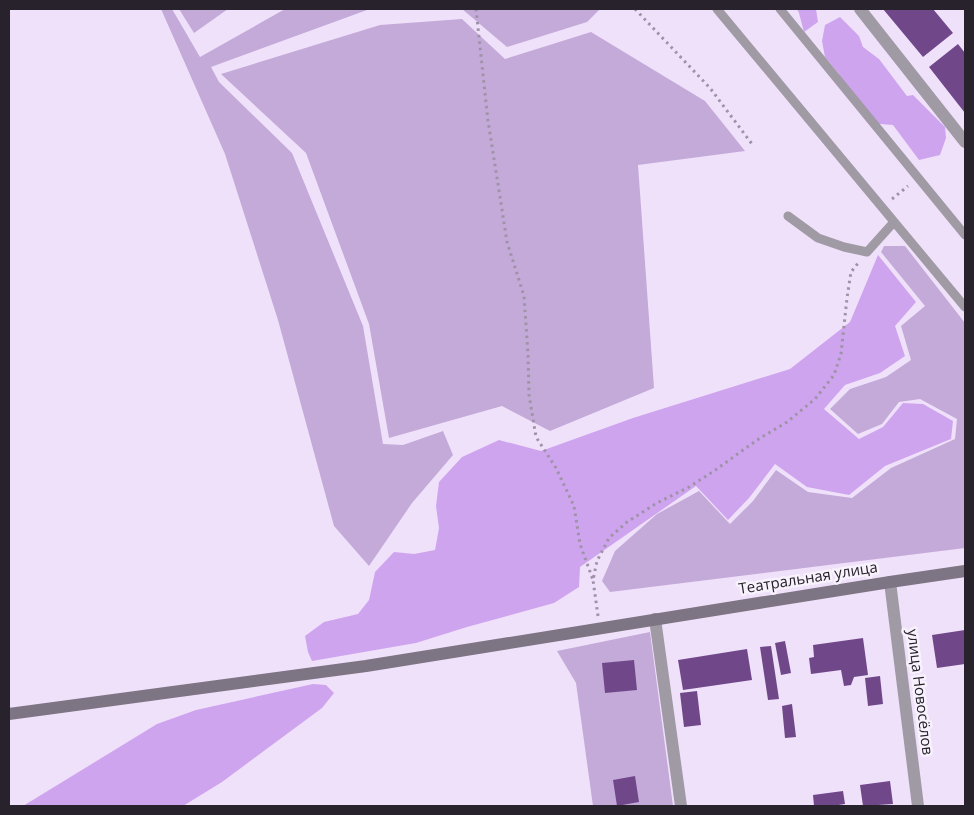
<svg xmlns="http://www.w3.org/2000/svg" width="974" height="815" font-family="'Open Sans',sans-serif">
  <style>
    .green { fill: #c4aad8 }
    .forest { fill: #cfa4ee }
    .building { fill: #70488a }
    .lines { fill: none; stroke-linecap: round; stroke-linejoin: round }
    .path { stroke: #9e93a6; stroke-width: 3; stroke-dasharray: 2.5 4; stroke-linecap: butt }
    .lane { stroke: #a09aa5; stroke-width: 9 }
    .street { stroke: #a09aa5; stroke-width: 12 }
    .secondary { stroke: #7d7484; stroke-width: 12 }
    .labels { text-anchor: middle; stroke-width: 5; stroke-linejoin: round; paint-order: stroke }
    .street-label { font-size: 15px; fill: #27222b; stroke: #f8f2fd }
  </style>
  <rect width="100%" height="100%" fill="#f0e1fb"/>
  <path class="green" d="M161,9H172L200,57L285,9H396L367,10L211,67L219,82L292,153L363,326L383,444L403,445L443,431L453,455L412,503L369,566L334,526L278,320L225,154Z
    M179,9H228L194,33Z
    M462,9H600L587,22L507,47Z
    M462,19L505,59L591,32L705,101L745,151L638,165L654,388L550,431L502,406L389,438L369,324L306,153L221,74L380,25Z
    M884,246H905L965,323V548L610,592L602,581L615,551L657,514L699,491L730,524L753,501L776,470L808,492L852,498L891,468L955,439L957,419L920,399L899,402L882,424L858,434L830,409L850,389L886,377L911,360L901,326L925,306L881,252Z
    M650,632L673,806H593L576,683L557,651Z"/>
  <path class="forest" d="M797,9H816L818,22L804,32L799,13Z
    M840,17L859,36L863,47L879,59L907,96L913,95L945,127L946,138L940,155L919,160L893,125L868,123L839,74L825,57L822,41L825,25Z
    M878,255L916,302L895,326L905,356L880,373L845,385L824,409L859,439L883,427L903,403L923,404L953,421L951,439L885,466L849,495L807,487L775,464L749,498L728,520L696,486L580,567L579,587L554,603L467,627L416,643L312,661L308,652L305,636L324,622L358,614L369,600L375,572L394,552L414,554L435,550L439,528L436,506L439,482L462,457L499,440L541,451L633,418L790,369L850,322Z
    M313,684L326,685L334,693L322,708L222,782L183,806H23L157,724L196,710Z"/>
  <path class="building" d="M883,9H933L953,33L923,57Z
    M958,44L965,53V113L929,67Z
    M965,630V664L937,668L932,635Z
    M863,638L868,675L854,677L851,685L844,686L841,670L811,674L809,658L814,657L813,645Z
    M785,641L791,673L781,675L775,643Z
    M771,646L779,699L768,700L760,647Z
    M747,649L752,680L683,690L678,660Z
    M634,660L637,690L605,693L602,663Z
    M880,676L883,704L868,706L865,678Z
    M697,691L701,725L684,727L680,693Z
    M792,704L796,737L785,738L782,706Z
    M635,776L639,802L617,806L613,780Z
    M890,781L893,804L863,806L860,785Z
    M843,791L845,804L832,806H814L813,795Z"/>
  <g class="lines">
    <path class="path" d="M476,9L488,121L498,184L507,242L524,296L528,354L529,395L536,437L556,468L574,506L580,544L593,580
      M635,9L710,88L752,144
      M892,199L908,186
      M598,616L593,580L597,561L609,538L627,522L657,503L689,487L714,471L757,440L787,422L815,399L834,375L841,354L847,298L851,272L859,262"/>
    <path class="lane" d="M717,9L965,307
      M780,9L965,235
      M788,216L818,238L844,247L867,252L894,222"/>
    <path class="street" d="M860,9L965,142
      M890,582L918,806
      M655,619L681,806"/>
    <path class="secondary" d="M9,714L366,666L890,582L965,571"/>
  </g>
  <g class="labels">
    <g class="street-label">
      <text transform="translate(808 578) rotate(-9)" y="5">Театральная улица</text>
      <text transform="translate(920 692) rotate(83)" y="5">улица Новосёлов</text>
    </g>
  </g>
  <rect width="974" height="815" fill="none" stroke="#27222b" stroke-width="20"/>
</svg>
